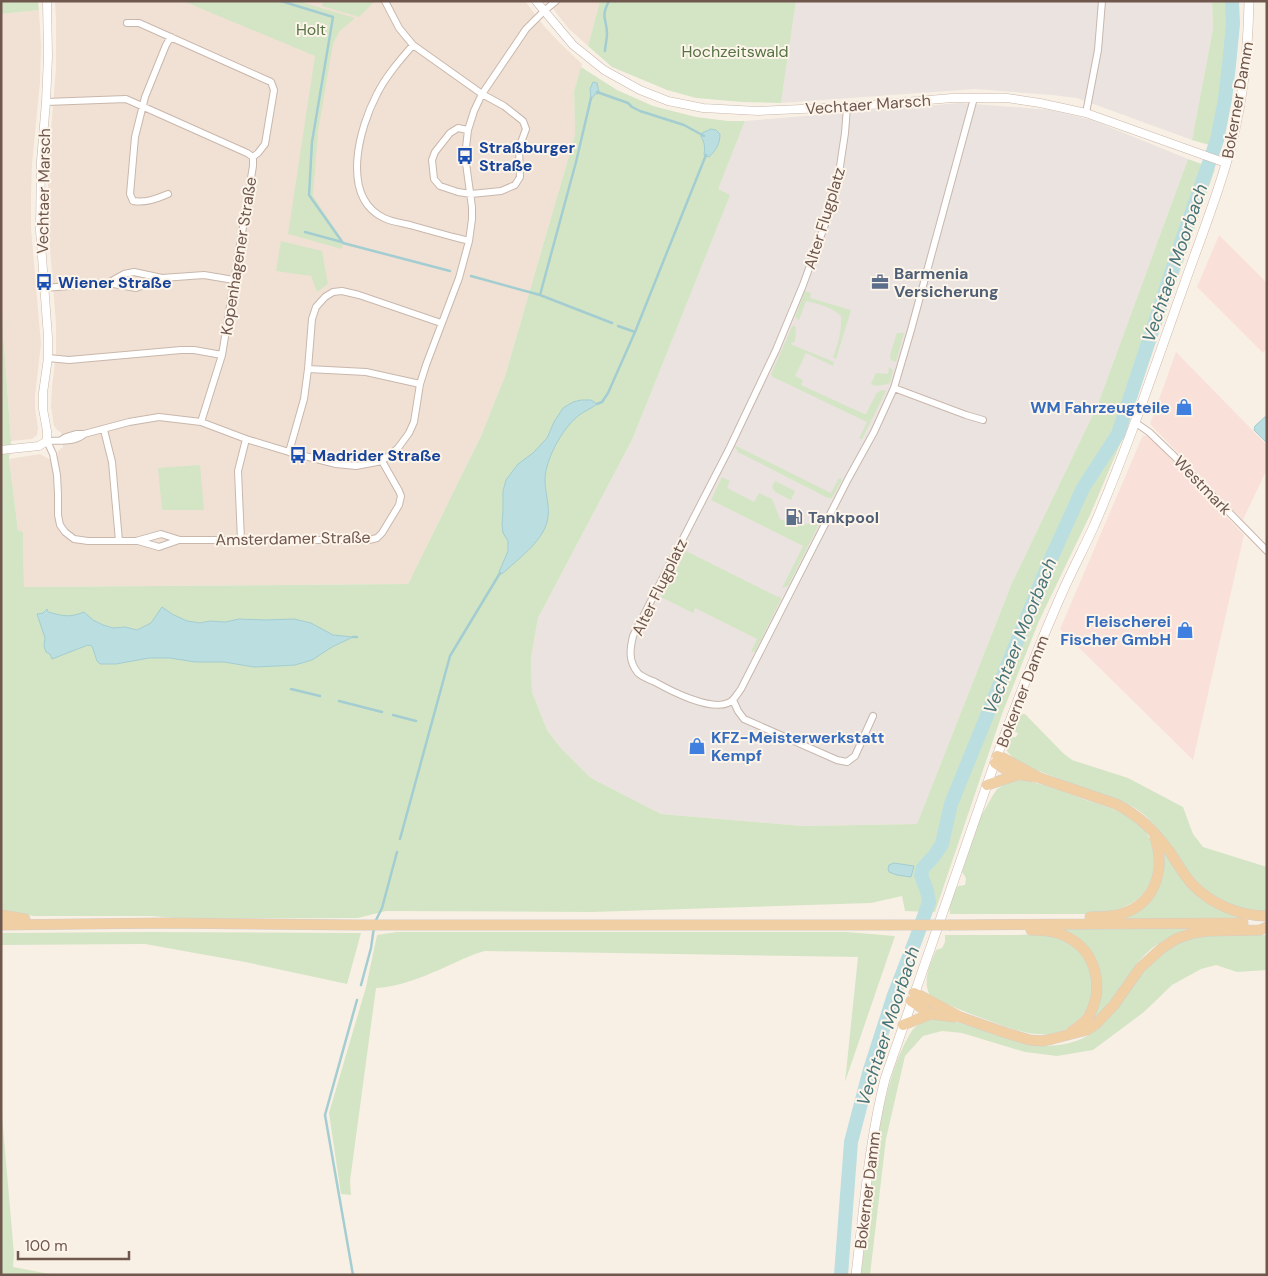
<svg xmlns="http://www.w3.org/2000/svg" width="1268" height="1276" font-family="'DM Sans',sans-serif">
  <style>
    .residential { fill: #f0e1d4 }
    .commercial { fill: #f9e1da }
    .industrial { fill: #eae3df }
    .green { fill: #d4e5c5 }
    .water { fill: #bbdee1; stroke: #a3cdd1 }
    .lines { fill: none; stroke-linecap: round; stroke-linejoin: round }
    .stream { stroke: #a3cdd1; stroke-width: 2.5 }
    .river { stroke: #bbdee1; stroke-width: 14 }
    .minor-casing { stroke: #c9b7ac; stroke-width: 8 }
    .tertiary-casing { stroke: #c9b7ac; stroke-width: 9 }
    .secondary-casing { stroke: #ceb9ad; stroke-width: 10 }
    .primary-casing { stroke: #d4cdca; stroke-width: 11 }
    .minor { stroke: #fff; stroke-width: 6 }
    .tertiary { stroke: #fff; stroke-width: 8 }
    .secondary { stroke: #fff; stroke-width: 9 }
    .primary { stroke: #f1cfa4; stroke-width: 10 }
    .primary-bridge-casing { stroke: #d4cdca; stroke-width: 11; stroke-linecap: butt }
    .primary-bridge { stroke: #f1cfa4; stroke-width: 10 }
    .labels { text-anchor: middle; stroke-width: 4; stroke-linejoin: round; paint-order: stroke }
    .park-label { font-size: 16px; fill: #577446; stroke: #fdf4ea }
    .street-label { font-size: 16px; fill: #6f574d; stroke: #fdf4ea }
    .transit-label { font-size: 16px; font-weight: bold; fill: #164399; stroke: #fdf4ea; text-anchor: start }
    .service-label { font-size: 16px; font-weight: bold; fill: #4e5e75; stroke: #fdf4ea; text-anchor: start }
    .shop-label { font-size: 16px; font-weight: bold; fill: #366cbe; stroke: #fdf4ea; text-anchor: end }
    .water-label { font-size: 18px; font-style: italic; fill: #46757a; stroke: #fdf4ea }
  </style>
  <rect width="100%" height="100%" fill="#f9f0e5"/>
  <path class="residential" d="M55,1H525L544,26L560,43L582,64L574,91L575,135L505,376L481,436L408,584L24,587L23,532L18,530L9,459L40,454L49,459L57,458L58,451L63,447L61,432L58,431L54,426L51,407L52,387L56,353V324L48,223V166L56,68V19Z
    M547,1H600L588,46L569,29Z
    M39,10L41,46L40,82L32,164L31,196V228L41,344L35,396V408L38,428L37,435L32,439L11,441L1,303V14Z"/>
  <path class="commercial" d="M1219,235L1267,283V348L1263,353L1197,287Z
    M1176,352L1267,445V469L1243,520L1150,424Z
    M1143,435L1150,437L1244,535L1193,760L1060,629Z"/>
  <path class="industrial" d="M796,1H1212L1213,29L1192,140L1077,98L1052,95L975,89L781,103Z
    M960,103L1050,110L1092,120L1188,159L1098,404L1012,583L917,824L803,826L661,814L591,778L560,747L547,730L532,692L531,658L538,618L632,440L729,195L717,190L745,121Z"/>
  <path class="green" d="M1,1H38L39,10L1,14Z
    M183,1H298L355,18L339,32L333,44L318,132L313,196L343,241L342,249L288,234L315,56Z
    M323,1H375L359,17L322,6Z
    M600,1H796L781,103L742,102L696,98L667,90L612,67L588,46Z
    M1212,1H1239C1239,50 1233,101 1220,148L1192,140L1213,29Z
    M581,67L617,90L653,106L696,117L728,121H745L718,189L730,195L632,440L538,618L531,658L532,692L547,730L560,747L591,778L661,814L803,826L917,824L1012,583L1098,404L1188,159L1215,169L1124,435L1090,515L1039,621L1002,714L935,912L905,911L902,896L871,903L592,912L386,911L358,918L189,919L150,916H34L13,913L1,910V303L11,441L9,459L18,530L23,532L24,587L408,584L481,436L505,376L575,135L574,91Z
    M281,241L322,251L328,284L317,292L311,276L276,271Z
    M805,291L811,293L810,298L851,310L836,359L833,357C838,344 842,330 841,316C832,307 818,304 806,301L799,320L795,317Z
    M794,325L796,328L795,341L790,344L834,362L833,366L806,353L795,376L803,380L801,385L864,414H866L876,394L881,390L886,391L862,439H859L867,422L773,377L771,374L792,327Z
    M897,333H904L896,362L891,360L890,355Z
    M889,367L893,370L890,383C883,385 878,387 871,384L876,373L888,374Z
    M734,445L831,493L839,478L842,480L832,498H828L738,452Z
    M200,465L204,510H162L158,468Z
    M722,477L730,481L727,488L754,502L759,493L772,499L780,519L796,526L816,522L819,524L788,586L782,588L803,546L711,500Z
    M775,481L795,491L791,500L775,492L772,487Z
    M686,551L778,597L780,596L781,599L755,652H751L757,639L695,608L693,613L661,597Z
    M1017,714H1025L1063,753L1072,760L1128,778L1183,807L1193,834L1203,847L1267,867V914C1258,912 1249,910 1241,908C1208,899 1191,877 1173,850C1162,834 1152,819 1135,808C1122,800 1107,796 1093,791C1075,785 1057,778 1039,771C1027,766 1015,762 1007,751C1007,745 1008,741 1011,737H1016L1018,733L1013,731L1012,727Z
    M1020,780C1043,783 1064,792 1086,800C1099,804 1113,808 1125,815C1132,819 1141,825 1146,832C1155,845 1156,861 1152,876C1145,902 1123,909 1100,914H950C948,905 953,893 958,886L965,885L966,878L962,872L980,818L993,795L997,789L1010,781Z
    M1165,851C1178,875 1195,899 1221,910C1227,913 1234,915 1240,917V919H1126L1127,916C1153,896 1168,890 1163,853Z
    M1061,928H1186V931C1177,934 1167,938 1158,944C1132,961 1121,992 1100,1015C1096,1018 1092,1022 1088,1025L1101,979L1099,967L1092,953L1082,942Z
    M149,932L361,933L347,984L245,962L145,944L1,945V933Z
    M397,932H847L895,936L845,1082L858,957L485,951L475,954C443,967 411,986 376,988L350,1181L351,1195L341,1194L329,1113L366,987L377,935Z
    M1203,934L1267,935V970L1237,972L1216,965L1201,969L1172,985L1144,1012L1093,1050L1057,1056L1025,1052L962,1033L942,1031L923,1036L905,1056L886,1139L870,1275H861C867,1220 871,1164 883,1110C888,1088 894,1065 904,1045C908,1038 911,1029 919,1024C927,1018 938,1018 948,1020C993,1029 1028,1057 1076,1041C1108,1030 1120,998 1140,974C1143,970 1148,967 1151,964C1157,959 1162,953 1168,949C1178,942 1192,938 1203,934Z
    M945,935C969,935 993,935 1017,935C1027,935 1038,933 1048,935C1090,942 1111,997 1073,1024C1068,1028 1063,1032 1057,1033C1034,1038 1011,1029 990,1021C969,1014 950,1006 930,996C922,980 930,965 936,950L942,948L945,942Z
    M1,1104L14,1254L13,1267L55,1275H1Z"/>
  <path class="water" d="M593,82L597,83L599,92L598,94H595L591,100L590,89Z
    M711,129L716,130L720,134C720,144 716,150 709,157L704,155C705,149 705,142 701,137L702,133Z
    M581,400H591L597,404C591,409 584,411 578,416C562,429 545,460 545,480C545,494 551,508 547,522C542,542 517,560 502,574L499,572L508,551V541L503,533L502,524L503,511V491L506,480L518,464L533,453L547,438L554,422L563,408L573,402Z
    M1267,415V443L1254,430L1255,426Z
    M162,607L172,614L187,621L200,623L210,621L225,622L239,619L266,620L294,619L311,623L333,635L353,637L332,647L312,660L295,665L278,666L254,667L224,662H195L170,658H149L116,664H100L97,661L92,646L88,645L52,659L50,654L46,652L44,646L45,638L37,614L43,613L47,609L48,612C63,616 69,618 84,612L93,620L103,625L113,628L125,627L137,630L151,623Z
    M894,863L914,866L911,877L897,875L889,872L888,869L889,865Z"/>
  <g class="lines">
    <path class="stream" d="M281,1L333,17L312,142L309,195L343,243L450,271
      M605,51C605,46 607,40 607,34C607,19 600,18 609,1
      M597,92L628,103L632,107L640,111L684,125L704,136
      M305,232L342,242
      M471,276L540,295L612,323
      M540,295L576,162L591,98
      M618,326L635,332
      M597,404L602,402L608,393L635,332L706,155
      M353,637H357
      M291,689L320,696
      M339,701L382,712
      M393,715L416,721
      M400,839L450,656L500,573
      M375,922L382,908L397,852
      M361,985L371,948L374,927
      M353,1275L325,1115L357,1000"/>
    <path class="river" d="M841,1275L851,1142L869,1073L894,995L917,936L929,902L927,891L921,875L923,868L934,856L942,844L951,804L1049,563L1083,488L1118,434L1183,237L1217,140L1225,99L1229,65L1233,24L1232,1"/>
    <g class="minor-casing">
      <path id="minor" d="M385,1L399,28L413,45L482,94L504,106L523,121L526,129L519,148L520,177L515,185L501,191L471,194L458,192L440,186L434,179L432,160L435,152L450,133L458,128L468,130
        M127,23H139L271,82L274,90L265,144L258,153L253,157
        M413,45C400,60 386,76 377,94C359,128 340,197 384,218C392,222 402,223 410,225C430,231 450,236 469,241
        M46,102L126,99L247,153L253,157V166L222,355L201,422
        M847,107L845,133L839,173L827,219L803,285L776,350L730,447L633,636C630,649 628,661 638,673C642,677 650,680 655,682C671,691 710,711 728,703C734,701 737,694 741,689L848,479L874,432L894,388L911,330L974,98
        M1086,113L1098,50L1102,1
        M168,194C156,199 146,203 133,201L130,194L135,137L145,97L166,45L171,37
        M108,283L124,274L134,272L162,278L204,275L234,280
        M44,288L108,283L136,288L162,278
        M48,358L69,360L181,350H194L222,355
        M308,369L366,372L420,384
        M894,388L966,415L983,420
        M1136,423L1149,432L1174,456L1267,551
        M104,430L112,462L119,541
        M83,435C72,443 60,440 47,441L53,454L57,475L58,494V515L60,525L65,532L74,539L88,541H136L161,534L180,540H369L377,538L382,533L399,505L401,496L399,491L382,461
        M61,440L66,437L76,434H84L129,422L159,417L201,422L246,439L289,452L336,464L356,466L382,461L398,448L409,433L414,422L420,384L426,365L459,278L469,241L472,219V207L465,156L468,130L474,111L482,94L526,29L544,11L556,1
        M289,452L304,399L308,369L312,319L316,307L325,297L333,292L342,291L359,295L441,323
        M241,540L238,471L246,439
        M138,541L159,547L179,540
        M733,700L738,711L744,719L837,760L847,762L855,756L873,716"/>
    </g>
    <g class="tertiary-casing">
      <path id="tertiary" d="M536,1L573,45L604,70L640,90L668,101L703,108L758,111L847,107L952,98H1007L1040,103L1086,113L1226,163
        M1,450L39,446L47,441V431L43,409V393L48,358V337L40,230L41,161L46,102L48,56L47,1"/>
    </g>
    <g class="secondary-casing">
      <path id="secondary" d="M856,1275C864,1209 869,1143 885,1079L997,756C1016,704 1036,653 1058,602C1069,576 1082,552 1094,526C1128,447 1155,366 1184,285C1198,245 1214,205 1226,164C1242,112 1248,56 1249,1"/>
    </g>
    <g class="primary-casing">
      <path id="primary" d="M997,756L1003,758L1040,778L1116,804C1140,816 1154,831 1170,852C1177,863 1183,874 1192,884C1211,904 1239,916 1267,916
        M995,763C1010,773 1017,775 1035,777
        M987,785L1017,775
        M1,915L25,919
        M1090,917C1100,917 1111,917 1121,914C1155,904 1166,870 1155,838
        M1,925L164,923L354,925H890
        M951,925L1243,923
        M1031,930C1044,930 1058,931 1069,938C1097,953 1104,989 1089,1016C1085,1022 1077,1028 1071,1032
        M914,993L921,996L960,1017L1006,1033L1030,1040L1042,1041L1052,1039L1087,1030L1096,1024L1114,1005L1140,968L1162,948L1176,939L1193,933L1208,931L1260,930L1267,927
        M911,1001L931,1014L954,1017
        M903,1025L931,1014"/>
    </g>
    <use href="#minor" class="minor"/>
    <use href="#tertiary" class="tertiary"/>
    <use href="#secondary" class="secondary"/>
    <use href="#primary" class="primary"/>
    <g class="primary-bridge-casing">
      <path id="primary-bridge" d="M890,925H951"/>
    </g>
    <use href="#primary-bridge" class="primary-bridge"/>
  </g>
  <defs>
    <g id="bus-bare" transform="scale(1.35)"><path d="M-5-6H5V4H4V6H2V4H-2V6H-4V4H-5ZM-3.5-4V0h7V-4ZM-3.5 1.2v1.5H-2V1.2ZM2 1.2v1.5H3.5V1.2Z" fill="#1a4fb4" stroke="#fdf4ea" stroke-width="2.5" paint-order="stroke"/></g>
    <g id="office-bare" transform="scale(1.35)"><path d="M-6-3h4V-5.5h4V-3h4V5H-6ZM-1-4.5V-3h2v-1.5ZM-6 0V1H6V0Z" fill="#5c6f8a" stroke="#fdf4ea" stroke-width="2.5" paint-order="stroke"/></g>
    <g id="shop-bare" transform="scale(1.35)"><path d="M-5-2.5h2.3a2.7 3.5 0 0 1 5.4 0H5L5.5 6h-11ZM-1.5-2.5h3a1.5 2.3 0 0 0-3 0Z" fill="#3f7fe0" stroke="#fdf4ea" stroke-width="2.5" paint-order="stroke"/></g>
    <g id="fuel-bare" transform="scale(1.35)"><path d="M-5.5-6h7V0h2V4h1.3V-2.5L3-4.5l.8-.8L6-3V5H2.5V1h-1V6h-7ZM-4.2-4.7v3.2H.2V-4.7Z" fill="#5c6f8a" stroke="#fdf4ea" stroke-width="2.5" paint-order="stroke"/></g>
  </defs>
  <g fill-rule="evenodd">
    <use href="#bus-bare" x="465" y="156"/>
    <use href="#bus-bare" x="44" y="282"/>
    <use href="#office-bare" x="880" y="282"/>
    <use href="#shop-bare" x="1184" y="407"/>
    <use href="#bus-bare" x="298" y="455"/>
    <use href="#fuel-bare" x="794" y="517"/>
    <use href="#shop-bare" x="1185" y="630"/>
    <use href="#shop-bare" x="697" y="746"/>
  </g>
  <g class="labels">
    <g class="park-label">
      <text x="311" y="35">Holt</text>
      <text x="735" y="57">Hochzeitswald</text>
    </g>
    <g class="street-label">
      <text transform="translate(1237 100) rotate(-80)" y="6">Bokerner Damm</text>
      <text transform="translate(868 104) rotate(-4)" y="6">Vechtaer Marsch</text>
      <text transform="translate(43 191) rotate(-89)" y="6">Vechtaer Marsch</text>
      <text transform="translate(824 218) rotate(-73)" y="6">Alter Flugplatz</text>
      <text transform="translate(238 256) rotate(-81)" y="6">Kopenhagener Straße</text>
      <text transform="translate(1203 485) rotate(46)" y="6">Westmark</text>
      <text transform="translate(293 538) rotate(-1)" y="6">Amsterdamer Straße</text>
      <text transform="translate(659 587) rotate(-64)" y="6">Alter Flugplatz</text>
      <text transform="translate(1022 691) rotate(-69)" y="6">Bokerner Damm</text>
      <text transform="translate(867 1190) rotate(-83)" y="6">Bokerner Damm</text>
    </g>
    <g class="transit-label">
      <text x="479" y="153">Straßburger<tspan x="479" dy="18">Straße</tspan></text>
      <text x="58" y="288">Wiener Straße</text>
      <text x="312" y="461">Madrider Straße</text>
    </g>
    <g class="service-label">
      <text x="894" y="279">Barmenia<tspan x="894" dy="18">Versicherung</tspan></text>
      <text x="808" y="523">Tankpool</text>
    </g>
    <g class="shop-label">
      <text x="1170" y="413">WM Fahrzeugteile</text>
      <text x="1171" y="627">Fleischerei<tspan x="1171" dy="18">Fischer GmbH</tspan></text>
      <text x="711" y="743" text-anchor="start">KFZ-Meisterwerkstatt<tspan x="711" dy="18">Kempf</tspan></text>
    </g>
    <g class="water-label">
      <text transform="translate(1175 263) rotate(-71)" y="6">Vechtaer Moorbach</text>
      <text transform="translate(1020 636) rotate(-68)" y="6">Vechtaer Moorbach</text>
      <text transform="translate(888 1026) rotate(-72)" y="6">Vechtaer Moorbach</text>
    </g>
  </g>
  <rect width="1268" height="1276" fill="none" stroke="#6f574d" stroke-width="5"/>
  <path d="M18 1251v8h111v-8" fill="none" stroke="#6f574d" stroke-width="2.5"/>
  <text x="25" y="1251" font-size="15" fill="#6f574d" stroke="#fdf4ea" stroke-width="4" paint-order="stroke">100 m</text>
</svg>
